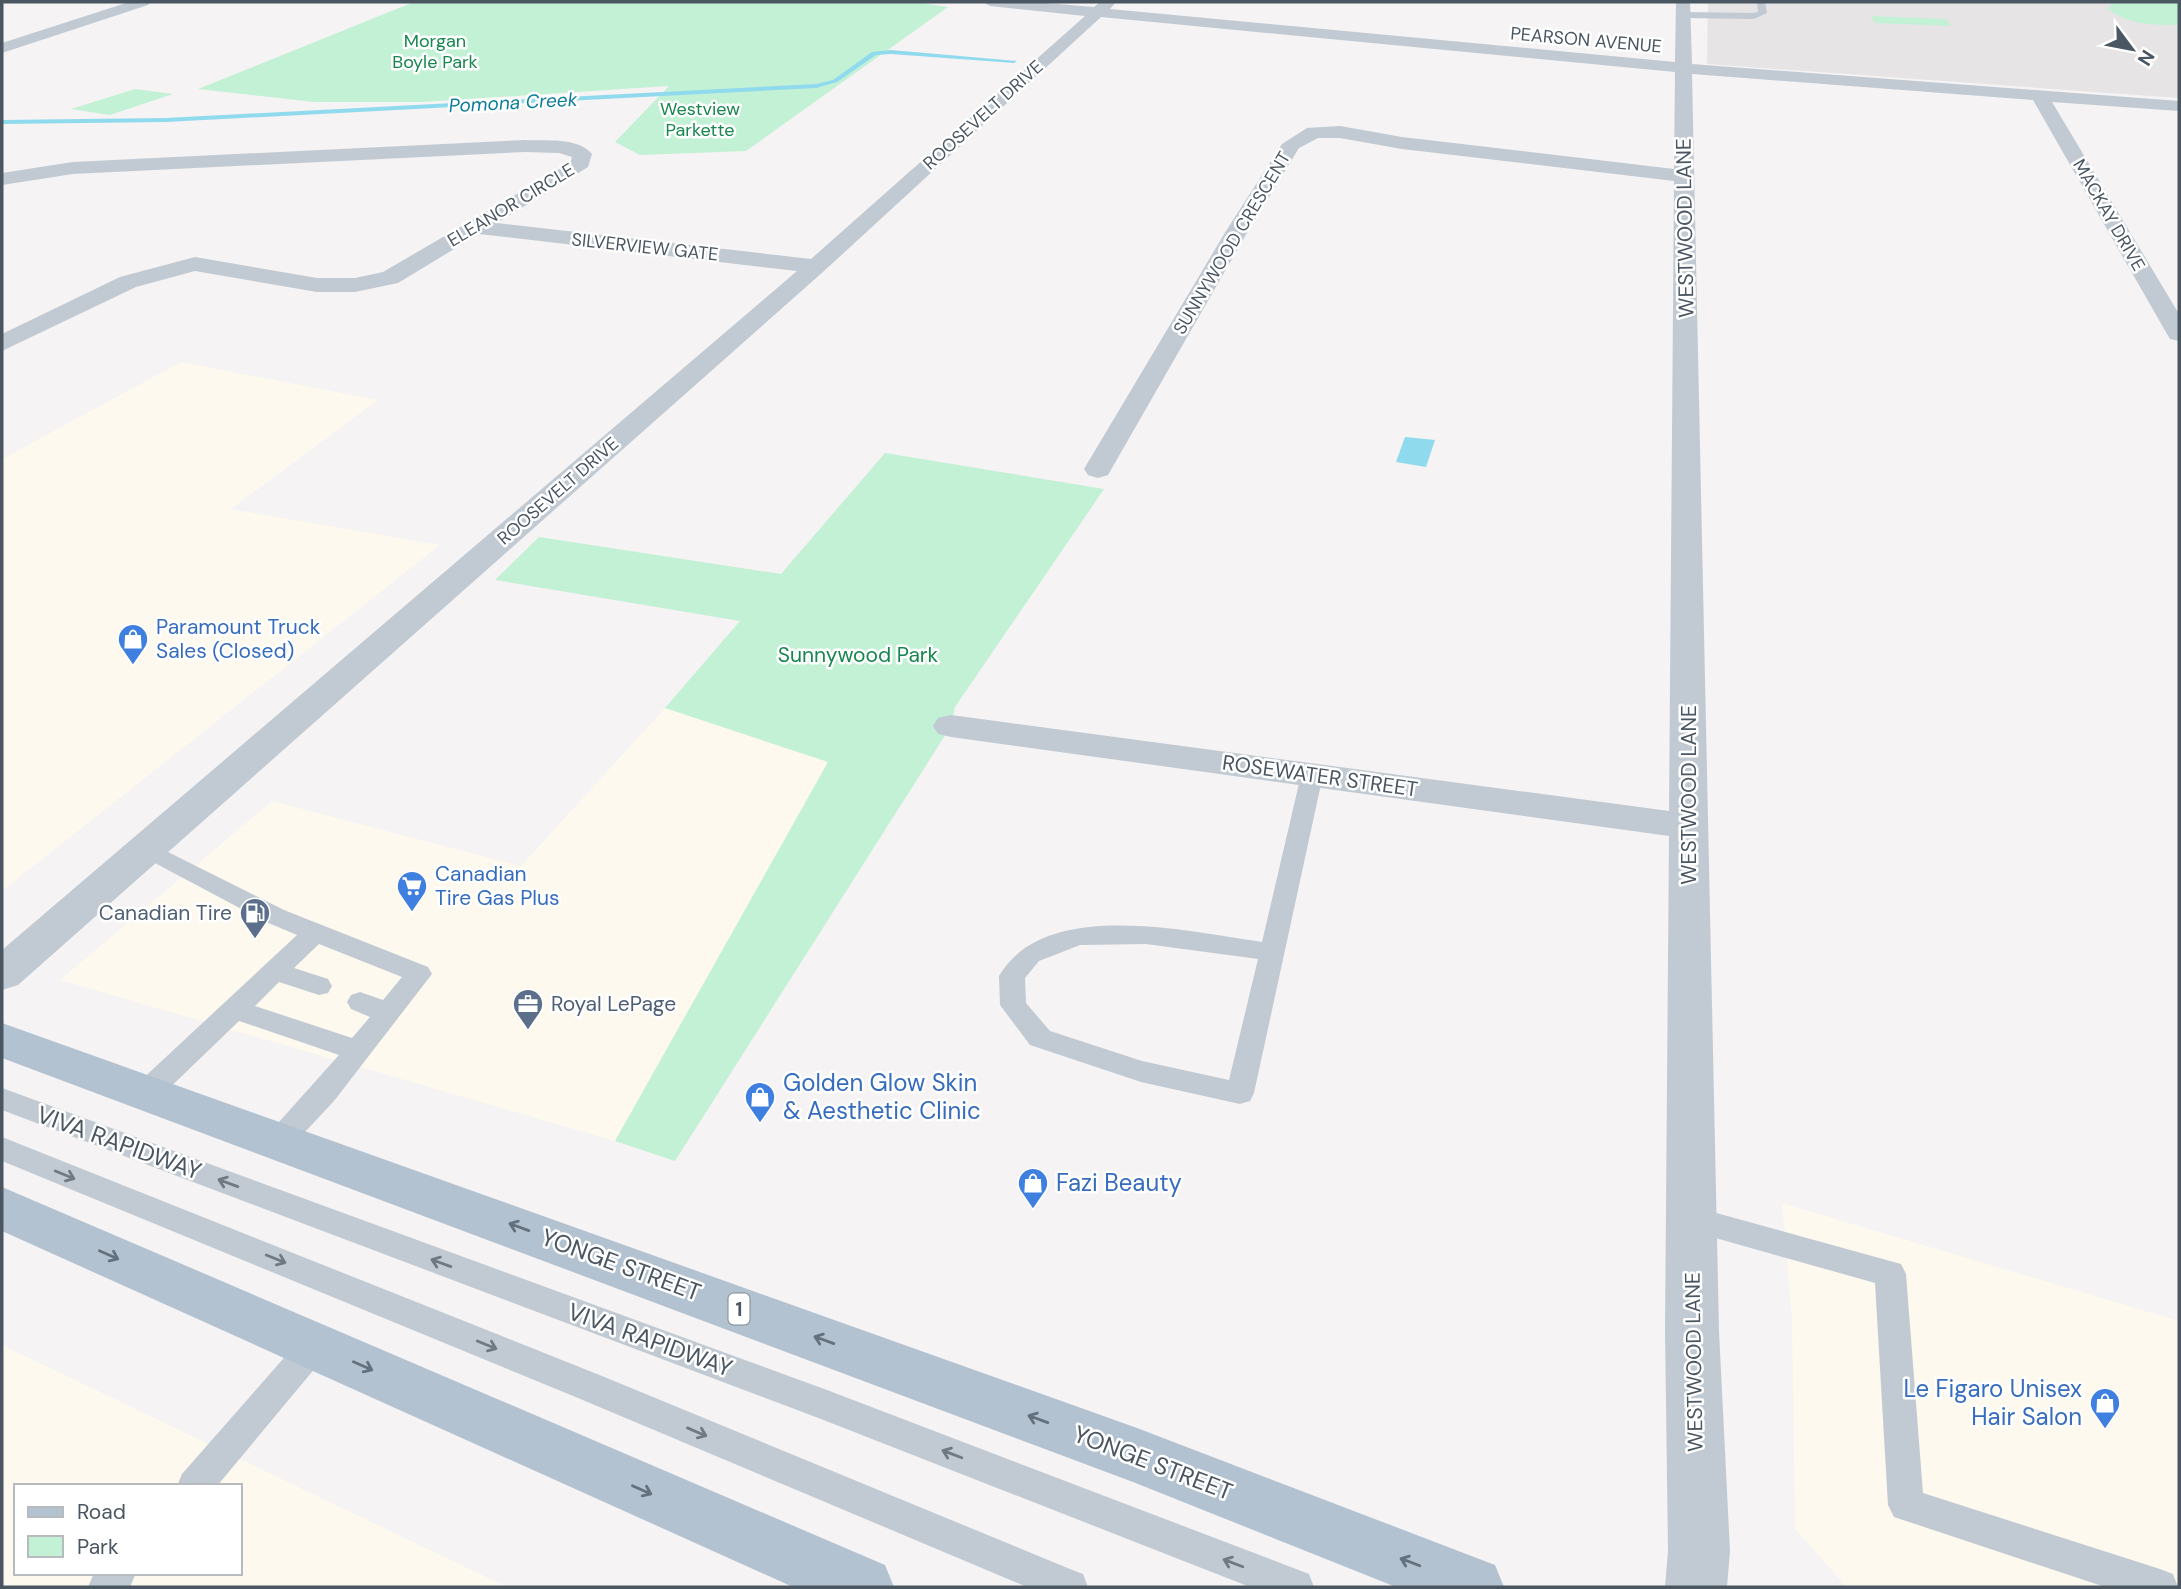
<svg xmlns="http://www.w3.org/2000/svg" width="2181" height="1589" font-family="'DM Sans',sans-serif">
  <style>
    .commercial { fill: #fdf9ef; fill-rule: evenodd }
    .education { fill: #e6e4e5 }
    .green { fill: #c3f1d5 }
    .water { fill: #90daee }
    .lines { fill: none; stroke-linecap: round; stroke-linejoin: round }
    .stream { fill: #90daee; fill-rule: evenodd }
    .service { fill: #c1cad2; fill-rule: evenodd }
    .minor { fill: #c1cad2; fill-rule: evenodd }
    .primary { fill: #b3c2d1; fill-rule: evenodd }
    .oneway { stroke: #6e7983 }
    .oneway2 { stroke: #64717d }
    .labels { text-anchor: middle; stroke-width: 5; stroke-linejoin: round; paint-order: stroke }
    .far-street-label { font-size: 18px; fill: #4a5661; stroke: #fff }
    .far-park-label { font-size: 18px; fill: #17864f; stroke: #fff }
    .far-water-label { font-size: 19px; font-style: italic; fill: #0c7c9b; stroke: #fff }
    .shield { fill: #fff; stroke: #808990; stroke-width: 2 }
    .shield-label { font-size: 19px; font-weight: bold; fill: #4a5661 }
    .street-label { font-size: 21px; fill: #4a5661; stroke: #fff }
    .shop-label { font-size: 21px; fill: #366cbe; stroke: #fff; text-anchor: start }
    .park-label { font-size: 21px; fill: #17864f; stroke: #fff }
    .service-label { font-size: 21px; fill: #4e5e75; stroke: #fff; text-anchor: end }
    .near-shop-label { font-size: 24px; fill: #366cbe; stroke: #fff; text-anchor: start }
    .near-street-label { font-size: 24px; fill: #4a5661; stroke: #fff }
  </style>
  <rect width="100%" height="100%" fill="#f5f3f3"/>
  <path class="commercial" d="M181,362L378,400L231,509L440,545L2,891V459Z
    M665,708L829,762L615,1141L60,980L272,801L521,866Z
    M1782,1203L2179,1321V1587H1852L1845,1585L1795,1529L1792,1319Z
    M2,1345L507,1587H2ZM16,1486H240V1573H16Z"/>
  <path class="education" d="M1708,2H2179V98L1707,64Z"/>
  <path class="green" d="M414,2H915L948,7L746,151L640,155L615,142L669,86L422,102H314L198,89Z
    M2113,2H2179V25C2154,25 2128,25 2108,9Z
    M1871,16L1946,19L1951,26L1875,23Z
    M135,89L173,94L110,115L71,109Z
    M885,453L1104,489L955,707L951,726L675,1161L615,1141L828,762L665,708L740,621L495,580L539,537L781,574Z"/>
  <path class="water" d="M1405,437L1435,440L1426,467L1396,462Z"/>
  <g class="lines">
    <path class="stream" d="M891,50L1017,61L1014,63L891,54L876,55L837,82L816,88L166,122L2,124V120L166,118L816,84L833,80L872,52Z"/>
    <path class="service" d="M1757,2H1765L1767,13L1754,19L1683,18L1678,15L1683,12L1753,13L1758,12Z
      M1312,768L1320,770L1323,775L1254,1093L1250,1101L1240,1104L1141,1082L1030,1045L1000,1005L999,976C1045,897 1188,932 1262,942L1301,775L1304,770ZM1146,944L1258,959L1229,1080L1142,1061L1050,1031L1026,1003L1025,978L1039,961L1080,945Z
      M146,841L284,910L428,967L432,974L334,1101L290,1148L280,1152L270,1148L266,1140L270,1132L339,1055L239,1021L157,1100L147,1103L137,1100L133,1092L137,1084L297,935L266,922L138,854L134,849L138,844ZM319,944L402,977L383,1000L360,992L351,995L347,1002L351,1009L370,1017L352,1038L255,1006L279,982L319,995L328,993L332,986L328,979L294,968Z
      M2,1088L827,1390L1296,1569L1309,1574L1314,1587H1250L821,1419L2,1110Z
      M2,1137L602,1376L1070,1569L1083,1574L1088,1587H1027L578,1398L2,1161Z
      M1691,1206L1901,1264L1906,1274L1923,1493L2160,1569L2173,1574L2178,1587H2105L1894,1517L1888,1505L1875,1283L1680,1228L1676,1219L1680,1210Z
      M315,1330L326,1335L331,1345L326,1355L217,1486H177L182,1474L304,1335Z
      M94,1573H136L130,1587H88Z"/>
    <path class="minor" d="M129,2H150L148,5L2,53V43Z
      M983,2H1034L1094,7L1100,2H1116L1110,9L1675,62L1676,2H1690L1692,64L2179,101V111L2052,102L2179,314V341L2170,339L2167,334L2033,100L1692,74L1719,1331L1730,1551L1727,1587H1665L1668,1551L1665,1331L1669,836L951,737L938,734L933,726L938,718L951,715L1669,811L1674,181L1402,149L1340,138H1318L1299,148L1248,231L1108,475L1098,478L1088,475L1084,469L1226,231L1282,144L1307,128L1340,126L1402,137L1674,169L1675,72L1101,17L824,271L18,985L2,990V950L797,271L479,234L398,283L355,292H317L195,271L136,287L2,351V334L120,277L195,257L317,278H355L383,272L563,167L571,161L572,157L559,153L525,152L73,174L2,185V173L73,162L525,140C545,141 578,137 592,154L588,167L497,223L811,259L1085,16L990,6Z"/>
    <path class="primary" d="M2,1023L1137,1428L1495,1565L1504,1587H1396L1133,1482L2,1058Z
      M2,1187L885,1565L894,1587H793L2,1231Z"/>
  </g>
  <defs><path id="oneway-shaft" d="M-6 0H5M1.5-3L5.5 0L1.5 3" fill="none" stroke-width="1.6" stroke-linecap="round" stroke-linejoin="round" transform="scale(1.75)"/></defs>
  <g class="oneway">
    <use href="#oneway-shaft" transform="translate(65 1175) rotate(22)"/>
    <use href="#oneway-shaft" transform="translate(228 1183) rotate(-160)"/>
    <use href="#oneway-shaft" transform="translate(276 1259) rotate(22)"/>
    <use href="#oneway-shaft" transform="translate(441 1263) rotate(-160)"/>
    <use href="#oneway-shaft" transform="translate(487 1345) rotate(22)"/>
    <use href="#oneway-shaft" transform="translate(697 1432) rotate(23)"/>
    <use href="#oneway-shaft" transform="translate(952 1454) rotate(-159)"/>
    <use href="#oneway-shaft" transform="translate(1233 1563) rotate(-159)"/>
  </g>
  <g class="oneway2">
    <use href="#oneway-shaft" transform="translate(519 1227) rotate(-160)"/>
    <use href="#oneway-shaft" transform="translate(109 1255) rotate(24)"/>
    <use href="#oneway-shaft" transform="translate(824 1340) rotate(-160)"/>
    <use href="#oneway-shaft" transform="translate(363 1366) rotate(24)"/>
    <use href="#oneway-shaft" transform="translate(1038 1419) rotate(-160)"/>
    <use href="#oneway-shaft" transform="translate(642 1490) rotate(24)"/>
    <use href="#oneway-shaft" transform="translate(1410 1562) rotate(-159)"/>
  </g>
  <defs>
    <g id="shop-pin" transform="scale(1.575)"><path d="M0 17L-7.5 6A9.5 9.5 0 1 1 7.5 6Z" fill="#3f7fe0" stroke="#fff"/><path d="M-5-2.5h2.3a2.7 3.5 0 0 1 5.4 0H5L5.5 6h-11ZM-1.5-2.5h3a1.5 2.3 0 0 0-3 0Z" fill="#fff"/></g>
    <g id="supermarket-pin" transform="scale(1.575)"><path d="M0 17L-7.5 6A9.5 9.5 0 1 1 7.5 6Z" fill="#3f7fe0" stroke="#fff"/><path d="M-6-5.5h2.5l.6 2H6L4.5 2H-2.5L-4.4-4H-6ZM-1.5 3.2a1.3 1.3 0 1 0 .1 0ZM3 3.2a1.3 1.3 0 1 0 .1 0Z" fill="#fff"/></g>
    <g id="fuel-pin" transform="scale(1.575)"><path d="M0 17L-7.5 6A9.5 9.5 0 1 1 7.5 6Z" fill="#5c6f8a" stroke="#fff"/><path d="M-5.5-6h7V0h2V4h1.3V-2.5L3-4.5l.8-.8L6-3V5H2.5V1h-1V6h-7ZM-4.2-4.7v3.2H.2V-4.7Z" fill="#fff"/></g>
    <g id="office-pin" transform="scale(1.575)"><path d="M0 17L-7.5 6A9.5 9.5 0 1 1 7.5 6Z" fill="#5c6f8a" stroke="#fff"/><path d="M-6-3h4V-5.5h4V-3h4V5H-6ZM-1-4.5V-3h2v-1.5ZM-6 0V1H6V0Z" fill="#fff"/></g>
  </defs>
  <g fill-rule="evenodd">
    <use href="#shop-pin" x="133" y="639"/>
    <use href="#supermarket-pin" x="412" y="886"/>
    <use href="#fuel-pin" x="255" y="913"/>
    <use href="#office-pin" x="528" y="1004"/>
    <use href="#shop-pin" x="760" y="1097"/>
    <use href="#shop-pin" x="1033" y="1183"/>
    <use href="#shop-pin" x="2105" y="1403"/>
  </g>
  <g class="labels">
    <g class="far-street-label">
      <text transform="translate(1586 40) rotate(5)" y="6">PEARSON AVENUE</text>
      <text transform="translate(983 115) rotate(-42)" y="6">ROOSEVELT DRIVE</text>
      <text transform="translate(511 205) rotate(-31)" y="6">ELEANOR CIRCLE</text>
      <text transform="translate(2109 215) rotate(60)" y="6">MACKAY DRIVE</text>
      <text transform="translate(1232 243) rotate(-59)" y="6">SUNNYWOOD CRESCENT</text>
      <text transform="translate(645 247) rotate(6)" y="6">SILVERVIEW GATE</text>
      <text transform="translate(558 491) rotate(-41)" y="6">ROOSEVELT DRIVE</text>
    </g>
    <g class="far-park-label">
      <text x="435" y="47">Morgan<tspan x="435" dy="21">Boyle Park</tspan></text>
      <text x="700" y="115">Westview<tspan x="700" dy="21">Parkette</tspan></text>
    </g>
    <g class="far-water-label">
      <text transform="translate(513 102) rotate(-3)" y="7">Pomona Creek</text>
    </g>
    <rect class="shield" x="728.5" y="1293.5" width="21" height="31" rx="5"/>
    <g class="shield-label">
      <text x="739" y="1316">1</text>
    </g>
    <g class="street-label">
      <text transform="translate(1685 228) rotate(-91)" y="7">WESTWOOD LANE</text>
      <text transform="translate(1320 776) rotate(8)" y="7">ROSEWATER STREET</text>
      <text transform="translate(1689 795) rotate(-90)" y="7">WESTWOOD LANE</text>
      <text transform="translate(1694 1362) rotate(-91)" y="7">WESTWOOD LANE</text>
    </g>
    <g class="shop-label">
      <text x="156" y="634">Paramount Truck<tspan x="156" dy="24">Sales (Closed)</tspan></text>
      <text x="435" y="881">Canadian<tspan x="435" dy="24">Tire Gas Plus</tspan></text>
    </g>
    <g class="park-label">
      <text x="858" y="662">Sunnywood Park</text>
    </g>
    <g class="service-label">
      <text x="232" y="920">Canadian Tire</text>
      <text x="551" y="1011" text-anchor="start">Royal LePage</text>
    </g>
    <g class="near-shop-label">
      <text x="783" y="1091">Golden Glow Skin<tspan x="783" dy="28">&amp; Aesthetic Clinic</tspan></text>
      <text x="1056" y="1191">Fazi Beauty</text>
      <text x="2082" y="1397" text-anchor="end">Le Figaro Unisex<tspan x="2082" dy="28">Hair Salon</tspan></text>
    </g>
    <g class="near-street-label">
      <text transform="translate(119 1143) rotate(20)" y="8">VIVA RAPIDWAY</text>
      <text transform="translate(621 1265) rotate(20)" y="8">YONGE STREET</text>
      <text transform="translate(650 1340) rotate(20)" y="8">VIVA RAPIDWAY</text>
      <text transform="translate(1153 1463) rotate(21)" y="8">YONGE STREET</text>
    </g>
  </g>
  <rect width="2181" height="1589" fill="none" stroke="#4a5661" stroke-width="7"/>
  <rect x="14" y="1484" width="228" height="91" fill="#ffffff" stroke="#b7bbc0" stroke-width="2"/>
  <rect x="28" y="1507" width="35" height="10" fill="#b3c2d1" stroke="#b7bbc0" stroke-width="2"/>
  <text x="77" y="1519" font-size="21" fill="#4a5661">Road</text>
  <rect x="28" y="1536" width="35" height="21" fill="#c3f1d5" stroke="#b7bbc0" stroke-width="2"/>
  <text x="77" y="1554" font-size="21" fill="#4a5661">Park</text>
  <g transform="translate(2132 49) rotate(122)" stroke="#ffffff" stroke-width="5" paint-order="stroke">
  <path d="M0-5L12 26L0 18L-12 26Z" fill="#4a5661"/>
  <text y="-10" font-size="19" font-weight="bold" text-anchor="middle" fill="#4a5661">N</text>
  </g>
</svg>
